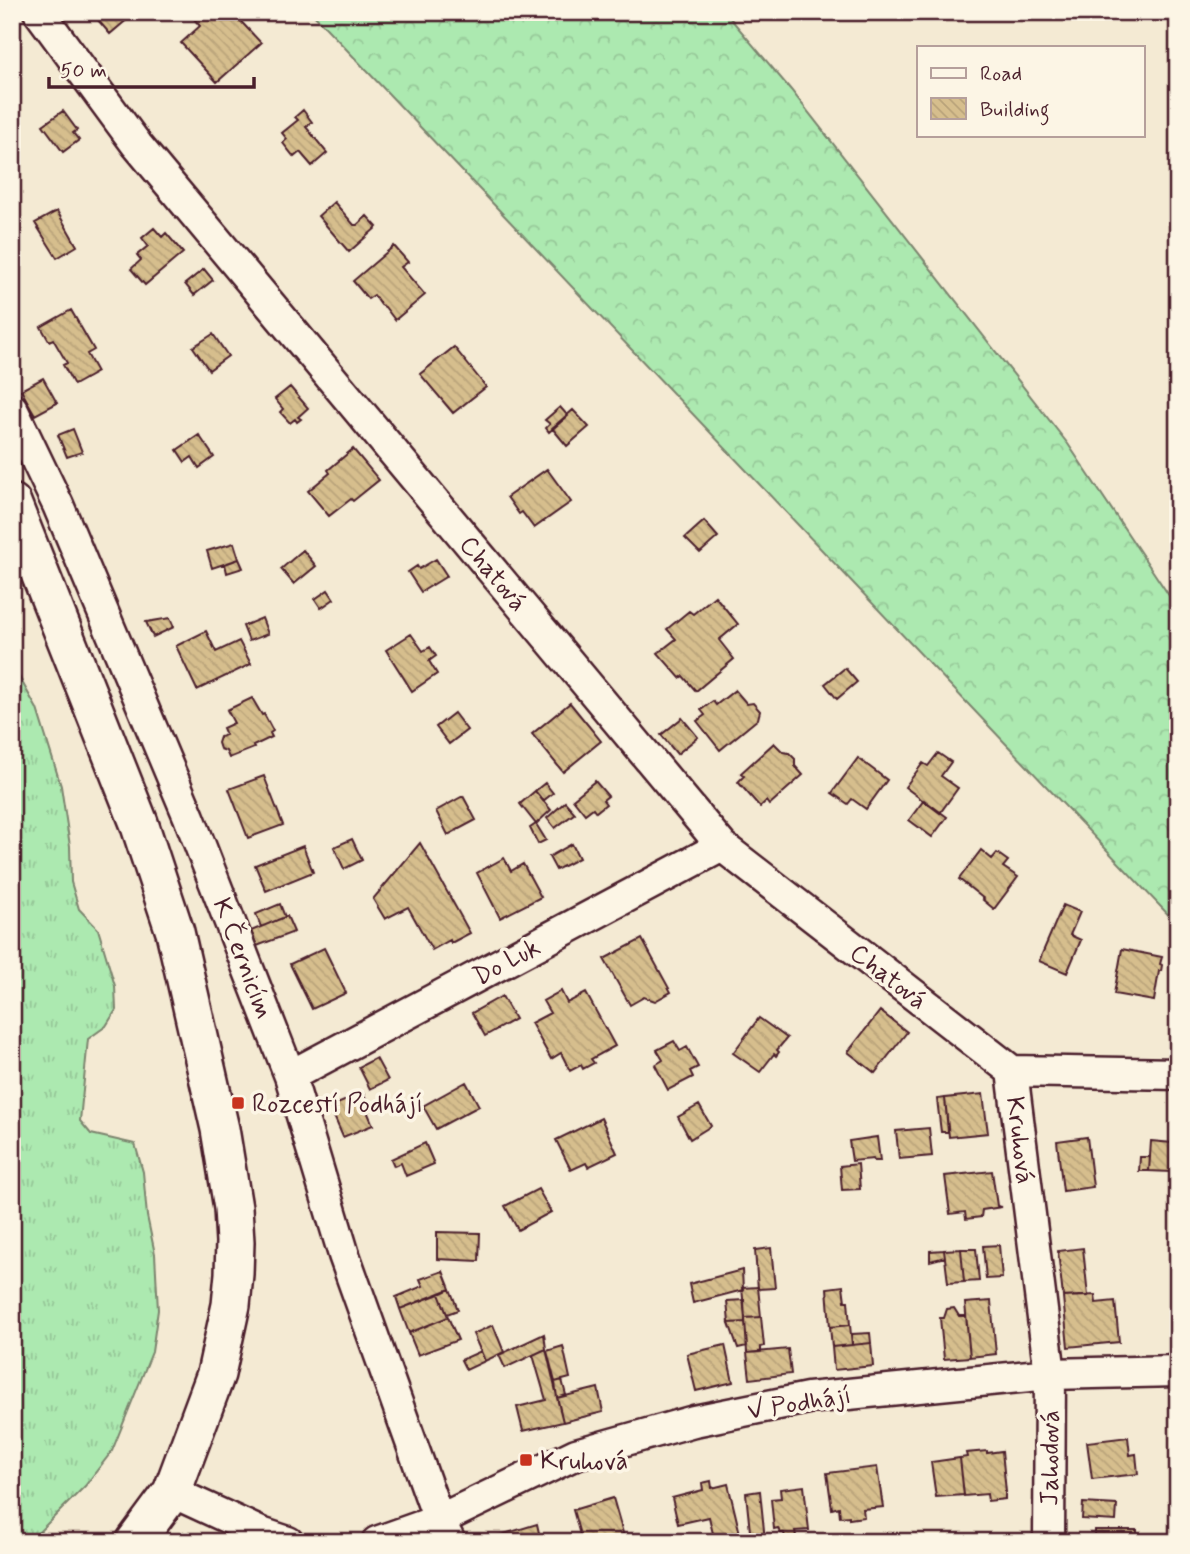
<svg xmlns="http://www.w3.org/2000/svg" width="1190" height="1554" font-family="Mynerve,sans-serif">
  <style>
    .grass { fill: url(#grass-tufts); stroke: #7b846e; stroke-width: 2 }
    .forest { fill: url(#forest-crowns); stroke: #7b846e; stroke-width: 2 }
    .building { fill: url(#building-back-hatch); stroke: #4a1f2b; stroke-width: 2 }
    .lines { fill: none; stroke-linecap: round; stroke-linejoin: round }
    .minor-casing { stroke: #4a1f2b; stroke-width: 35 }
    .tertiary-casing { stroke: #4a1f2b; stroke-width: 42 }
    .minor { stroke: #fcf5e5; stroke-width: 30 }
    .tertiary { stroke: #fcf5e5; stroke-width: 37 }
    .poi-dot { fill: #c8321e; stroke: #fcf5e5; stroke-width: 2.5 }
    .labels { text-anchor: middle; stroke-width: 7; stroke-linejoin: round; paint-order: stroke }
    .street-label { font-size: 26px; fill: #4a1f2b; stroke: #fcf5e5 }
    .poi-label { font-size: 26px; fill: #4a1f2b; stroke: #fcf5e5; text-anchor: start }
  </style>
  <defs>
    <pattern id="grass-tufts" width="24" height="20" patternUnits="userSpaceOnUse" patternTransform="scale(1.75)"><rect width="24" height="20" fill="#ace9b0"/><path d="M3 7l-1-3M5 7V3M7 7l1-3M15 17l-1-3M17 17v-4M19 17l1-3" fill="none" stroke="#96c798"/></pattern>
    <pattern id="forest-crowns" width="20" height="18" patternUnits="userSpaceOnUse" patternTransform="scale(1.75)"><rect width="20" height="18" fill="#ace9b0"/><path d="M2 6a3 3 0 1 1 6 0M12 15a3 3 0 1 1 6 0" fill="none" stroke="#96c798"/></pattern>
    <pattern id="building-back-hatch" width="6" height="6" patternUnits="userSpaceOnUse" patternTransform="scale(1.75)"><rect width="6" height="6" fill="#d6be8d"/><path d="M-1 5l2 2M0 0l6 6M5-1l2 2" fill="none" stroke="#b9a37a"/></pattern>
  </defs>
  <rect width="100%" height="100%" fill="#f4ead3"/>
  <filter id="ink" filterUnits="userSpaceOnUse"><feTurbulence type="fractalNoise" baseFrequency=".0143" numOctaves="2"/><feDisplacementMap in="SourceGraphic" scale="14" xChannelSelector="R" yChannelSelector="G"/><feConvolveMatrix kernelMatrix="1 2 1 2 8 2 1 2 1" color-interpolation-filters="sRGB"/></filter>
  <g filter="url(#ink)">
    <path class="grass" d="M12,664L37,709L61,786L70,846L71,882L79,909L98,929L115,986L116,1010L106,1026L88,1039L80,1121L91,1134L135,1144L143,1172L147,1216L155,1254L158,1310L152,1352L112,1451L85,1486L29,1542H12Z"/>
    <path class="forest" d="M311,12H725L791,90L1068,444L1178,609V925Z"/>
    <path class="building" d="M91,12H136L110,34Z
      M188,12H235L234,14L261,43L217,82L181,43L200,26Z
      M303,110L312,122L306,127L327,153L312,166L300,152L294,157L283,143L287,139L282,133L298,120L295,117Z
      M63,111L77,130L73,133L79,140L63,152L43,125Z
      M334,202L354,225H357L367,216L377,227L349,252L318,216Z
      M57,211L77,246L57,258L35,223Z
      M154,228L162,237L166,233L183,253L145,285L131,269L141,260L137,255L148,246L142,238Z
      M394,246L408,262L401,267L425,295L395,320L385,307L381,305L374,295L368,299L353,281Z
      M204,269L213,280L194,295L185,284Z
      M71,310L94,350L87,354L97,372L74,385L63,365L67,363L53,339L49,341L41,327Z
      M213,334L228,356L209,370L193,347Z
      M454,347L486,387L453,413L420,374Z
      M43,378L57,403L35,415L21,390Z
      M290,387L308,408L298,417L301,419L297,422L295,419L290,423L280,412L283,409L275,399Z
      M560,407L568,416L549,432L546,428L550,424L545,420Z
      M573,410L589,427L567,446L552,428Z
      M73,429L82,452L67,457L58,435Z
      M199,435L214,457L199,468L192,457L185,462L177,450Z
      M353,449L379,480L353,501L351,499L329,516L308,491L330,473L328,470Z
      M547,469L571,502L534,528L522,512L519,514L507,497Z
      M704,521L718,537L700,553L685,538Z
      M234,543L239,559L212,568L207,551Z
      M303,550L316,566L294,584L281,569Z
      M239,559L243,568L227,573L225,564Z
      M436,559L447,576L421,592L408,572L417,566L419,569Z
      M328,590L334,599L321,608L315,599Z
      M715,596L738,624L719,640L734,659L696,691L683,676L680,678L658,653L676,639L667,629L689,611L693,614Z
      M170,618L174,627L153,637L146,622Z
      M262,618L268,634L249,641L243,626Z
      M206,631L216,652L239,641L251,664L197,690L176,646Z
      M411,634L423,651L430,647L436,656L429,661L437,674L412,691L386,650Z
      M845,668L857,682L837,699L825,684Z
      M735,690L747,704L753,703L760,711L758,719L720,750L697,721L705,715L701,710L713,701L716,705Z
      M252,698L262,715L264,714L273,731L270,733L272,737L253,746L254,748L229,758L226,751L220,749L218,743L220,737L226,735L223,728L234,723L227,710Z
      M570,703L601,741L563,772L532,734Z
      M454,713L467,730L449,744L436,727Z
      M682,718L698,737L677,754L661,735Z
      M774,743L783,752L789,753L795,759V766L803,775L769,805L766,801L760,807L738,782L744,776L741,773Z
      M938,753L951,762L941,776L958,788L940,813L905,787L923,763L928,766Z
      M858,758L887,780L866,809L852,799L848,804L832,793Z
      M264,776L283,825L248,838L229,789Z
      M595,781L608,796L603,800L606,804L596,812L593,808L585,814L573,799Z
      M545,783L553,793L543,801L535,791Z
      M535,791L551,810L536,824L520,804Z
      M463,796L476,820L448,835L436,811Z
      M924,800L947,817L932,837L909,820Z
      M565,802L575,813L555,828L547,818Z
      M536,824L546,840L538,844L530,828Z
      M352,839L362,860L344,869L334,847Z
      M420,843L470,933L451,943L450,940L432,950L408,907L385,919L373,899Z
      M572,844L579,858L556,870L549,857Z
      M303,846L313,872L266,891L255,865Z
      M981,850L992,859L997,853L1008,861L1003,867L1018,877L994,909L983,900L984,899L959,879Z
      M504,858L511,871L523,864L541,897L500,918L477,873Z
      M280,904L285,917L261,927L256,914Z
      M1063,905L1080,912L1070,935L1081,940L1067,973L1039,961Z
      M287,916L294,932L257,946L251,931Z
      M642,939L671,992L655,1001L644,997L630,1005L604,959Z
      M324,948L346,993L312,1009L290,964Z
      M1122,949L1162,957L1160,964L1162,965L1161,971H1159L1154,1001L1114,994Z
      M561,991L567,1003L586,993L615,1046L591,1059L594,1063L583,1069L581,1065L570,1071L561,1053L551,1059L531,1023L550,1013L543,1001Z
      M502,996L515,1019L485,1036L472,1013Z
      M880,1011L907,1032L875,1073L848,1052Z
      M759,1018L787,1038L777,1050L779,1052L776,1056L774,1054L760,1072L733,1053Z
      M674,1041L680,1051L687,1047L698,1067L690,1071L693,1077L668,1090L655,1065L663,1060L657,1050Z
      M376,1058L388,1080L370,1089L359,1067Z
      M466,1082L479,1106L436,1129L423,1106Z
      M363,1093L370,1110L367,1111L373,1125L343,1137L330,1107Z
      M983,1094L988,1133L949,1137L945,1098Z
      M945,1098L948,1132H941L937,1099Z
      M699,1105L711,1126L690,1139L678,1117Z
      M601,1118L617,1153L588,1167L586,1163L571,1170L556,1140Z
      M929,1128L932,1156L899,1159L896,1131Z
      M877,1137L880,1161H874L873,1159L852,1161L849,1141Z
      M1087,1137L1093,1187L1063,1191L1057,1141Z
      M1151,1141L1172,1143L1171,1172L1149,1171Z
      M425,1143L434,1164L406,1176L401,1163L394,1166L391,1159Z
      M1140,1157H1150L1149,1171H1139Z
      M858,1164L860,1189L842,1190L840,1166Z
      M992,1171L997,1206L1002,1207L982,1210L981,1217L966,1219L965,1212L950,1214L945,1176Z
      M538,1189L551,1212L518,1230L505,1206Z
      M437,1232L480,1233L479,1261L437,1259Z
      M999,1245L1002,1278L986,1279L983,1246Z
      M771,1248L775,1288L758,1289L755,1250Z
      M1083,1248L1088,1296L1063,1297L1058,1251Z
      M961,1249L964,1282L948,1283L944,1250Z
      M961,1249H976L979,1281L964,1282Z
      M944,1250L945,1257L930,1261V1251Z
      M742,1270L743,1290L693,1303L689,1284Z
      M443,1271L450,1289L400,1309L396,1297L423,1286L420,1279Z
      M843,1286L845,1301H848L850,1325L830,1327L827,1288Z
      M758,1287L761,1317L745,1318L742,1288Z
      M450,1289L458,1310L447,1314L439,1294Z
      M439,1294L448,1317L409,1333L400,1309Z
      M1095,1295L1096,1303L1115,1301L1119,1342L1068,1347L1063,1297Z
      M744,1300L745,1322L729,1323L727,1301Z
      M991,1301L996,1354L970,1357L965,1303Z
      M954,1308L959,1316H966L970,1357L944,1359L940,1318H944L947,1309Z
      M448,1317L458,1340L418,1355L409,1333Z
      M761,1317L764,1346L761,1347V1352L747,1353L745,1318Z
      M745,1322L747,1346L738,1348L729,1323Z
      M493,1325L504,1352L485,1361L473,1334Z
      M850,1325L852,1345L832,1347L830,1327Z
      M870,1333L871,1343L852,1345V1334Z
      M544,1334L546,1349L505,1368L499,1355Z
      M871,1343L873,1366L834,1370L832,1347Z
      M725,1345L733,1382L696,1391L687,1354Z
      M563,1346L570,1378L555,1382L547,1351Z
      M546,1349L563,1422L523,1431L517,1407L546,1400L533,1355Z
      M788,1349L791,1374L750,1379L747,1353Z
      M481,1351L485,1361L466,1370L461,1360Z
      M562,1380L566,1395L557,1398L555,1382Z
      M598,1388L603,1412L563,1422L557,1398Z
      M1128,1437L1130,1455L1136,1454L1138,1474L1092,1479L1087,1442Z
      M987,1451V1453L1002,1451L1006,1492H1005V1499L988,1501L987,1494L964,1496L960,1458L967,1457L966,1453Z
      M960,1458L964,1495L936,1497L931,1462Z
      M877,1467L883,1507L863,1509L864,1517L849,1519V1516L840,1517L839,1507L832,1509L827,1473Z
      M711,1481L712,1488L728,1484L742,1542H715L709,1517L678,1524L672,1498L703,1490L702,1483Z
      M804,1486L809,1530L795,1531L796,1536L785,1537L784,1533H780L778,1528L774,1529L771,1499L781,1498L780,1489Z
      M760,1491L765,1540L751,1541L746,1493Z
      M613,1498L625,1540L617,1542H582L573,1510Z
      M1083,1503L1117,1505L1116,1521L1082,1519Z
      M537,1524L541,1542H496L494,1537Z
      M1095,1530H1137V1542H1095Z"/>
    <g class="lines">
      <g class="minor-casing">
        <path id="minor" d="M39,12L137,145L722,846L1012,1071
          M12,409L58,505L189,817L290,1076L344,1255L439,1520L450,1542
          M290,1076L722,846
          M172,1492L261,1533L288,1542
          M377,1542L439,1520L576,1454L694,1421L808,1398L1050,1374L1178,1371
          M1049,1542L1050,1374L1012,1071L1178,1074"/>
      </g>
      <g class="tertiary-casing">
        <path id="tertiary" d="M12,503L139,823L175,932L220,1129L233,1208L235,1242L234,1274L231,1305L216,1374L172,1492L135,1542"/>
      </g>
      <use href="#minor" class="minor"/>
      <use href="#tertiary" class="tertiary"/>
    </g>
  </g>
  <g class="poi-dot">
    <rect x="231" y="1096" width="14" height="14" rx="3.5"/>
    <rect x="519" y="1453" width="14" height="14" rx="3.5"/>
  </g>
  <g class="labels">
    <g class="street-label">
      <text transform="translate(494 573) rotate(50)" y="9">Chatová</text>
      <text transform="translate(244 958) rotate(69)" y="9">K Černicím</text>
      <text transform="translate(506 961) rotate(-28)" y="9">Do Luk</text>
      <text transform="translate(889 976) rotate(38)" y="9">Chatová</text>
      <text transform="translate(1021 1140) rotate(83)" y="9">Kruhová</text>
      <text transform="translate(799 1402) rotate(-9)" y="9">V Podhájí</text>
      <text transform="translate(1049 1458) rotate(-89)" y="9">Jahodová</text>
    </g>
    <g class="poi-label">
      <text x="252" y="1112">Rozcestí Podhájí</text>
      <text x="540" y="1469">Kruhová</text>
    </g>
  </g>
  <rect width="1190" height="1554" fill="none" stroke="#fcf5e5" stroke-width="42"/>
  <rect x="21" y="21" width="1148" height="1512" fill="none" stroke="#4a1f2b" stroke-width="2.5" filter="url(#ink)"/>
  <rect x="917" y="46" width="228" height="91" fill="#fcf5e5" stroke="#b59f9b" stroke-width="2"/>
  <rect x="931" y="68" width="35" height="10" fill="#fcf5e5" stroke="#b59f9b" stroke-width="2"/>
  <text x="980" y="80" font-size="21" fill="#4a1f2b">Road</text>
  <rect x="931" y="98" width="35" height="21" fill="url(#building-back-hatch)" stroke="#b59f9b" stroke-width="2"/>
  <text x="980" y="116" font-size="21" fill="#4a1f2b">Building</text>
  <path d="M49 77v10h205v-10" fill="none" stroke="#4a1f2b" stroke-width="3.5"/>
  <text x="60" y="77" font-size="21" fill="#4a1f2b" stroke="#fcf5e5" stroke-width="5" paint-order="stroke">50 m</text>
</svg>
